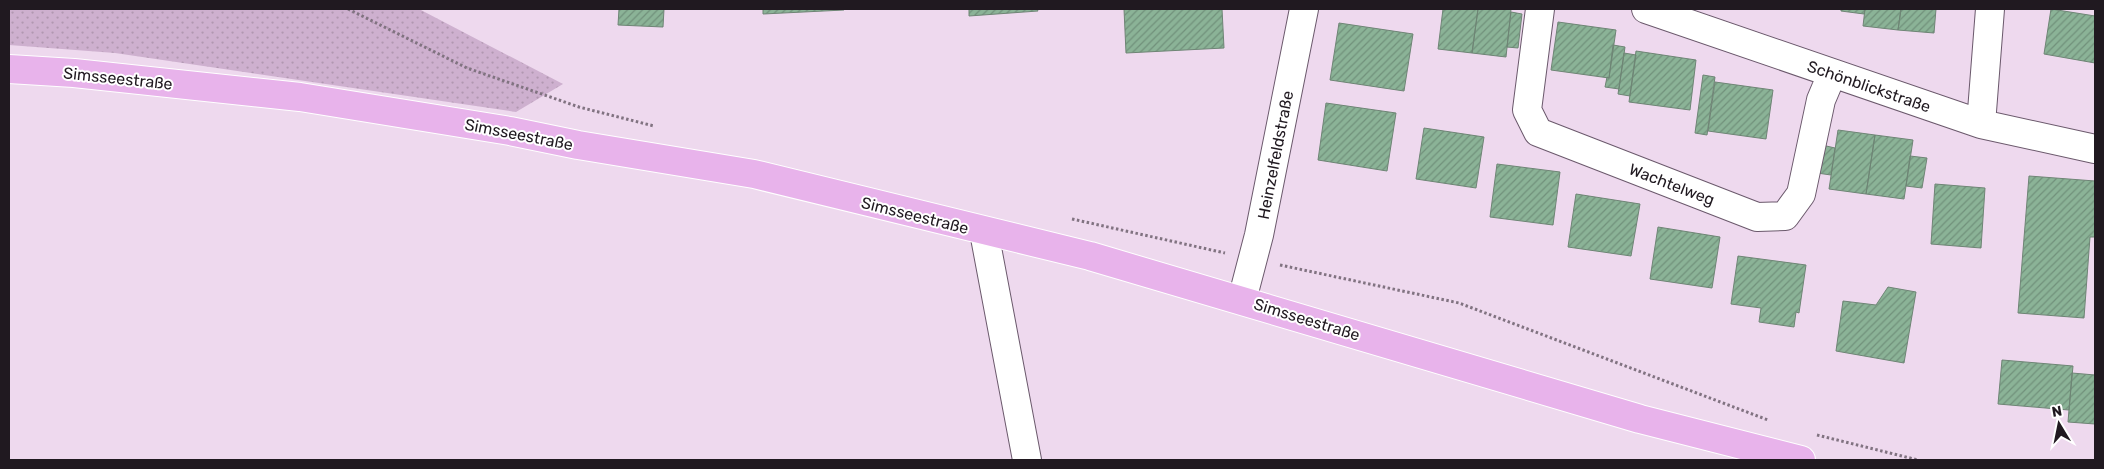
<svg xmlns="http://www.w3.org/2000/svg" width="2104" height="469" font-family="Rubik,sans-serif">
  <style>
    .grass { fill: url(#grass-dots) }
    .building { fill: url(#building-hatch); stroke: #6e8575 }
    .lines { fill: none; stroke-linecap: round; stroke-linejoin: round }
    .minor-casing { stroke: #6b596c; stroke-width: 30 }
    .major-casing { stroke: #fff; stroke-width: 30 }
    .path { stroke: #817381; stroke-width: 3; stroke-dasharray: 2.5 2.5; stroke-linecap: butt }
    .minor { stroke: #fff; stroke-width: 28 }
    .major { stroke: #e8b3eb; stroke-width: 28 }
    .labels { text-anchor: middle; stroke-width: 4; stroke-linejoin: round; paint-order: stroke }
    .street-label { font-size: 16px; fill: #201920; stroke: #fff }
  </style>
  <defs>
    <pattern id="grass-dots" width="8" height="8" patternUnits="userSpaceOnUse" patternTransform="scale(1.25)"><rect width="8" height="8" fill="#ceb0cf"/><path d="M2 2h.1M6 6h.1" fill="none" stroke="#b197b1" stroke-width="1.8" stroke-linecap="round"/></pattern>
    <pattern id="building-hatch" width="6" height="6" patternUnits="userSpaceOnUse" patternTransform="scale(1.25)"><rect width="6" height="6" fill="#8bb397"/><path d="M-1 1l2-2M0 6l6-6M5 7l2-2" fill="none" stroke="#71917b"/></pattern>
  </defs>
  <rect width="100%" height="100%" fill="#eed9ee"/>
  <path class="grass" d="M9,9H419L563,84L516,112L115,53L9,45Z"/>
  <path class="building" d="M619,9H664L663,27L618,25Z
    M763,9H844V10L763,14Z
    M969,9H1037L1038,11L969,16Z
    M1124,9H1222L1224,48L1126,53Z
    M1443,9H1478L1472,53L1438,49Z
    M1478,9H1511L1506,57L1472,53Z
    M1841,9H1865L1864,14L1841,11Z
    M1865,9H1901L1898,30L1863,26Z
    M1901,9H1936L1934,33L1898,30Z
    M2051,9L2095,16V63L2044,54Z
    M1511,12L1522,14L1518,48L1507,47Z
    M1558,22L1616,30L1609,78L1551,70Z
    M1339,23L1413,34L1404,91L1330,80Z
    M1613,45L1625,47L1619,89L1605,87L1607,77L1609,78Z
    M1636,51L1696,60L1690,110L1629,102Z
    M1624,53L1636,55L1630,96L1618,94Z
    M1703,75L1715,77L1707,135L1695,133Z
    M1715,82L1773,90L1766,139L1708,131Z
    M1326,103L1396,113L1387,171L1318,160Z
    M1424,128L1484,137L1476,188L1416,179Z
    M1838,130L1875,135L1866,194L1829,189Z
    M1875,135L1913,140L1904,199L1866,194Z
    M1822,145L1835,148L1831,175L1817,173Z
    M1910,156L1927,158L1922,188L1906,186Z
    M1497,164L1560,172L1553,225L1490,217Z
    M2029,176L2095,181V237H2090L2084,318L2018,313Z
    M1935,184L1985,188L1981,248L1931,244Z
    M1576,194L1640,204L1631,256L1568,247Z
    M1658,227L1720,237L1712,288L1650,279Z
    M1738,256L1806,265L1799,313L1796,312L1794,327L1759,322L1761,308L1731,304Z
    M1888,287L1916,292L1904,363L1836,351L1843,301L1876,305Z
    M2002,360L2073,366L2069,410L1998,404Z
    M2072,373L2095,375V424L2068,422Z"/>
  <g class="lines">
    <g class="minor-casing">
      <path id="minor" d="M1540,9L1527,110L1538,132L1757,217L1785,216L1801,194L1821,100L1832,74
        M1646,9L1981,124L2095,149
        M1981,124L1990,9
        M984,232L1027,460
        M1242,300L1259,235L1304,9"/>
    </g>
    <g class="major-casing">
      <path id="major" d="M9,69L74,73L300,97L510,131L578,145L754,174L1090,256L1640,419L1801,460"/>
    </g>
    <path class="path" d="M348,9L467,68L579,107L654,126
      M1072,219L1225,253
      M1280,265L1459,303L1768,420
      M1817,435L1918,460"/>
    <use href="#minor" class="minor"/>
    <use href="#major" class="major"/>
  </g>
  <g class="labels">
    <g class="street-label">
      <text transform="translate(118 78) rotate(6)" y="6">Simsseestraße</text>
      <text transform="translate(1869 86) rotate(19)" y="6">Schönblickstraße</text>
      <text transform="translate(519 134) rotate(11)" y="6">Simsseestraße</text>
      <text transform="translate(1275 155) rotate(-79)" y="6">Heinzelfeldstraße</text>
      <text transform="translate(1672 184) rotate(21)" y="6">Wachtelweg</text>
      <text transform="translate(915 215) rotate(14)" y="6">Simsseestraße</text>
      <text transform="translate(1307 319) rotate(17)" y="6">Simsseestraße</text>
    </g>
  </g>
  <rect width="2104" height="469" fill="none" stroke="#201920" stroke-width="20"/>
  <g transform="translate(2059 424) rotate(350)" stroke="#ffffff" stroke-width="4" paint-order="stroke">
  <path d="M0-4L9 19L0 12L-9 19Z" fill="#201920"/>
  <text y="-8" font-size="14" font-weight="bold" text-anchor="middle" fill="#201920">N</text>
  </g>
</svg>
